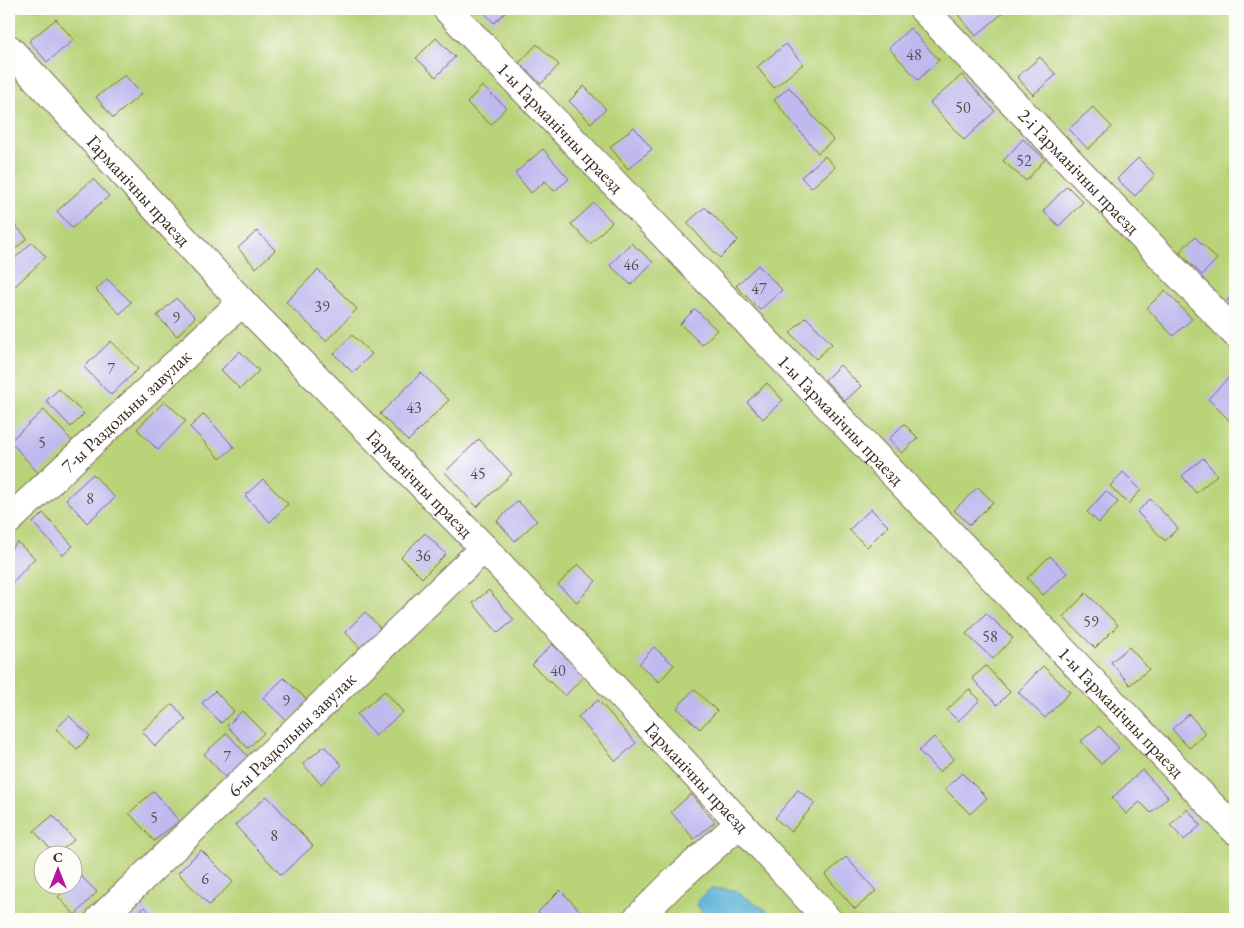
<svg xmlns="http://www.w3.org/2000/svg" width="1244" height="928" font-family="'EB Garamond',serif">
  <style>
    .green { fill: #b8d378; stroke: #7a7e4b; fill-rule: evenodd }
    .water { fill: #59b1d6; stroke: #4a6e7a }
    .building { fill: #c0b9ef }
    .lines { fill: none; stroke-linecap: round; stroke-linejoin: round }
    .minor-casing { stroke: #7c6b5b; stroke-width: 30 }
    .minor { stroke: #fff; stroke-width: 28 }
    .labels { text-anchor: middle; stroke-width: 4; stroke-linejoin: round; paint-order: stroke }
    .number-label { font-size: 16px; fill: #5c4e52 }
    .street-label { font-size: 19px; fill: #3b2a1e; stroke: #fdfcf7 }
  </style>
  <rect width="100%" height="100%" fill="#fdfcf7"/>
  <filter id="ink" filterUnits="userSpaceOnUse"><feTurbulence type="fractalNoise" baseFrequency=".02" numOctaves="2"/><feDisplacementMap in="SourceGraphic" scale="10" xChannelSelector="R" yChannelSelector="G"/><feConvolveMatrix kernelMatrix="1 2 1 2 8 2 1 2 1" color-interpolation-filters="sRGB"/></filter>
  <filter id="wash" filterUnits="userSpaceOnUse"><feTurbulence type="fractalNoise" baseFrequency=".0096" numOctaves="4" result="noise"/><feDisplacementMap in="SourceGraphic" scale="20" xChannelSelector="R" yChannelSelector="G"/><feGaussianBlur stdDeviation="1.12" result="paint"/><feColorMatrix in="noise" values="0 0 0 0 0 0 0 0 0 0 0 0 0 0 0 0 0 1.4 0 .05"/><feComposite in="paint" operator="in"/></filter>
  <g filter="url(#wash)">
    <rect width="100%" height="100%" fill="#f6e4cc"/>
    <path class="green" d="M9,9H1235V919H9ZM42,856H72V886H42Z"/>
    <path class="water" d="M711,888L734,890L766,910L772,919H706L696,903Z"/>
    <g id="blocks">
      <path class="building" d="M481,9H509L494,23Z
        M953,9H1003L1005,11L976,36Z
        M56,19L74,40L47,62L29,41Z
        M910,28L939,60L918,80L889,48Z
        M436,38L455,57L436,77L416,58Z
        M537,44L559,65L541,84L519,63Z
        M786,44L803,64L774,88L757,67Z
        M1040,57L1056,75L1033,95L1017,77Z
        M125,75L141,94L113,118L96,97Z
        M962,75L995,111L964,140L930,103Z
        M482,86L506,107L491,125L467,103Z
        M584,86L606,109L591,123L569,101Z
        M789,87L833,140L818,153L774,100Z
        M1093,107L1112,127L1088,149L1069,129Z
        M634,127L652,149L628,169L610,147Z
        M1023,139L1045,159L1026,181L1003,161Z
        M543,149L569,179L554,191L545,181L531,193L515,173Z
        M825,156L835,167L811,188L801,177Z
        M1138,158L1155,175L1135,196L1117,179Z
        M93,179L109,196L72,228L57,211Z
        M1067,186L1083,202L1059,226L1043,211Z
        M594,203L612,222L590,244L571,224Z
        M705,207L738,240L720,258L687,223Z
        M14,224L27,238L9,255V229Z
        M257,231L275,250L256,268L238,248Z
        M1195,237L1217,259L1202,275L1179,252Z
        M32,242L46,257L12,289L9,286V264Z
        M631,243L653,262L631,285L610,265Z
        M758,265L782,290L760,310L736,286Z
        M318,270L357,309L326,341L286,302Z
        M107,279L131,302L120,314L96,290Z
        M1165,290L1192,319L1173,336L1147,308Z
        M1235,292V309L1227,300Z
        M176,298L195,317L177,336L157,316Z
        M695,309L717,330L702,345L680,324Z
        M806,317L832,344L816,359L790,333Z
        M352,335L372,354L353,373L334,354Z
        M111,341L138,369L111,395L84,367Z
        M240,351L259,371L240,389L221,370Z
        M840,365L861,386L845,401L825,380Z
        M421,373L449,400L408,441L380,414Z
        M1229,377L1235,382V415L1230,421L1208,399Z
        M767,383L783,400L763,419L747,402Z
        M59,389L84,414L71,427L46,401Z
        M165,401L186,421L158,450L137,429Z
        M44,410L74,443L39,474L10,441Z
        M204,414L234,447L220,459L190,427Z
        M904,424L918,438L902,453L889,439Z
        M479,439L512,474L477,507L445,472Z
        M1203,458L1217,475L1196,493L1182,476Z
        M1123,472L1141,490L1128,504L1110,486Z
        M93,474L115,498L87,523L66,499Z
        M263,479L288,504L270,522L245,496Z
        M978,487L993,502L970,525L954,510Z
        M1106,491L1118,502L1099,523L1087,512Z
        M1150,499L1178,528L1165,541L1137,512Z
        M518,501L537,521L515,541L497,521Z
        M871,509L888,526L867,547L849,530Z
        M43,513L73,546L63,555L33,523Z
        M425,533L446,554L422,578L401,557Z
        M17,542L35,558L10,585L9,584V551Z
        M1050,556L1067,573L1043,595L1027,578Z
        M578,564L596,581L577,602L558,585Z
        M489,590L514,620L498,633L473,603Z
        M1086,593L1118,625L1095,648L1063,617Z
        M365,612L384,632L363,651L345,632Z
        M986,613L1013,638L993,659L966,634Z
        M552,644L585,675L565,696L532,665Z
        M654,647L674,665L659,682L639,664Z
        M1129,647L1149,669L1130,685L1111,662Z
        M986,666L1010,692L997,705L972,678Z
        M1043,666L1070,692L1045,718L1018,692Z
        M284,678L308,701L288,722L263,698Z
        M694,689L717,711L700,729L677,708Z
        M969,689L980,700L958,721L947,710Z
        M215,691L234,711L221,723L202,703Z
        M385,691L403,712L375,736L357,714Z
        M598,700L636,743L616,761L578,717Z
        M173,704L186,720L155,746L142,731Z
        M242,711L264,733L248,748L227,726Z
        M1189,714L1206,734L1189,748L1172,729Z
        M69,716L90,736L77,749L56,729Z
        M1099,726L1119,748L1101,764L1081,741Z
        M227,733L249,758L227,779L204,754Z
        M934,737L954,759L939,772L919,751Z
        M324,746L342,765L321,784L303,764Z
        M1142,770L1168,797L1151,813L1140,802L1126,814L1112,798Z
        M962,773L987,798L970,814L945,789Z
        M798,790L815,803L791,832L775,818Z
        M154,791L179,821L154,841L129,813Z
        M691,794L715,822L694,839L671,812Z
        M267,796L313,846L281,875L235,825Z
        M1187,809L1201,825L1184,840L1170,825Z
        M53,815L74,840L56,855L34,831Z
        M201,850L233,882L209,905L178,873Z
        M846,857L876,891L855,909L825,875Z
        M80,875L97,892L75,915L58,897L69,886H72V882Z
        M560,890L588,919H545L538,912Z
        M145,907L156,919H130Z"/>
    </g>
  </g>
  <g filter="url(#ink)">
    <use href="#blocks" fill-opacity="0" stroke="#7c6b5b" stroke-width="1"/>
    <g class="lines">
      <g class="minor-casing">
        <g id="minor">
          <path id="s1" d="M447,9L1235,830"/>
          <path id="s2" d="M923,9L1235,333"/>
          <path id="s3" d="M9,49L242,302L484,548L740,823L827,919"/>
          <path id="s4" d="M9,520L242,302"/>
          <path id="s5" d="M100,919L484,548"/>
          <path d="M637,919L673,883L740,823"/>
        </g>
      </g>
      <use href="#minor" class="minor"/>
    </g>
  </g>
  <g class="labels">
    <g class="number-label">
      <text x="914" y="60">48</text>
      <text x="963" y="113">50</text>
      <text x="1024" y="166">52</text>
      <text x="631" y="270">46</text>
      <text x="759" y="294">47</text>
      <text x="322" y="312">39</text>
      <text x="176" y="323">9</text>
      <text x="111" y="374">7</text>
      <text x="414" y="413">43</text>
      <text x="42" y="448">5</text>
      <text x="478" y="479">45</text>
      <text x="90" y="504">8</text>
      <text x="423" y="561">36</text>
      <text x="1091" y="627">59</text>
      <text x="990" y="642">58</text>
      <text x="558" y="676">40</text>
      <text x="286" y="706">9</text>
      <text x="227" y="762">7</text>
      <text x="154" y="823">5</text>
      <text x="274" y="841">8</text>
      <text x="205" y="884">6</text>
    </g>
    <g class="street-label">
      <text dy="7" stroke="none"><textPath href="#s1" startOffset="164">1-ы Гарманічны праезд</textPath></text>
      <text dy="7" stroke="none"><textPath href="#s2" startOffset="225">2-і Гарманічны праезд</textPath></text>
      <text dy="7" stroke="none"><textPath href="#s3" startOffset="192">Гарманічны праезд</textPath></text>
      <text dy="7" stroke="none"><textPath href="#s4" startOffset="160">7-ы Раздольны завулак</textPath></text>
      <text dy="7" stroke="none"><textPath href="#s1" startOffset="569">1-ы Гарманічны праезд</textPath></text>
      <text dy="7" stroke="none"><textPath href="#s3" startOffset="598">Гарманічны праезд</textPath></text>
      <text dy="7" stroke="none"><textPath href="#s1" startOffset="974">1-ы Гарманічны праезд</textPath></text>
      <text dy="7" stroke="none"><textPath href="#s5" startOffset="266">6-ы Раздольны завулак</textPath></text>
      <text dy="7" stroke="none"><textPath href="#s3" startOffset="1002">Гарманічны праезд</textPath></text>
    </g>
  </g>
  <rect width="1244" height="928" fill="none" stroke="#fdfcf7" stroke-width="30"/>
  <g transform="translate(58 870)"><circle r="24" fill="#fdfcf7" stroke="#afa8a0"/>
  <path d="M0-4L9 19L0 12L-9 19Z" fill="#b5179e"/>
  <text y="-8" font-size="14" font-weight="bold" text-anchor="middle" fill="#3b2a1e">С</text>
  </g>
</svg>
